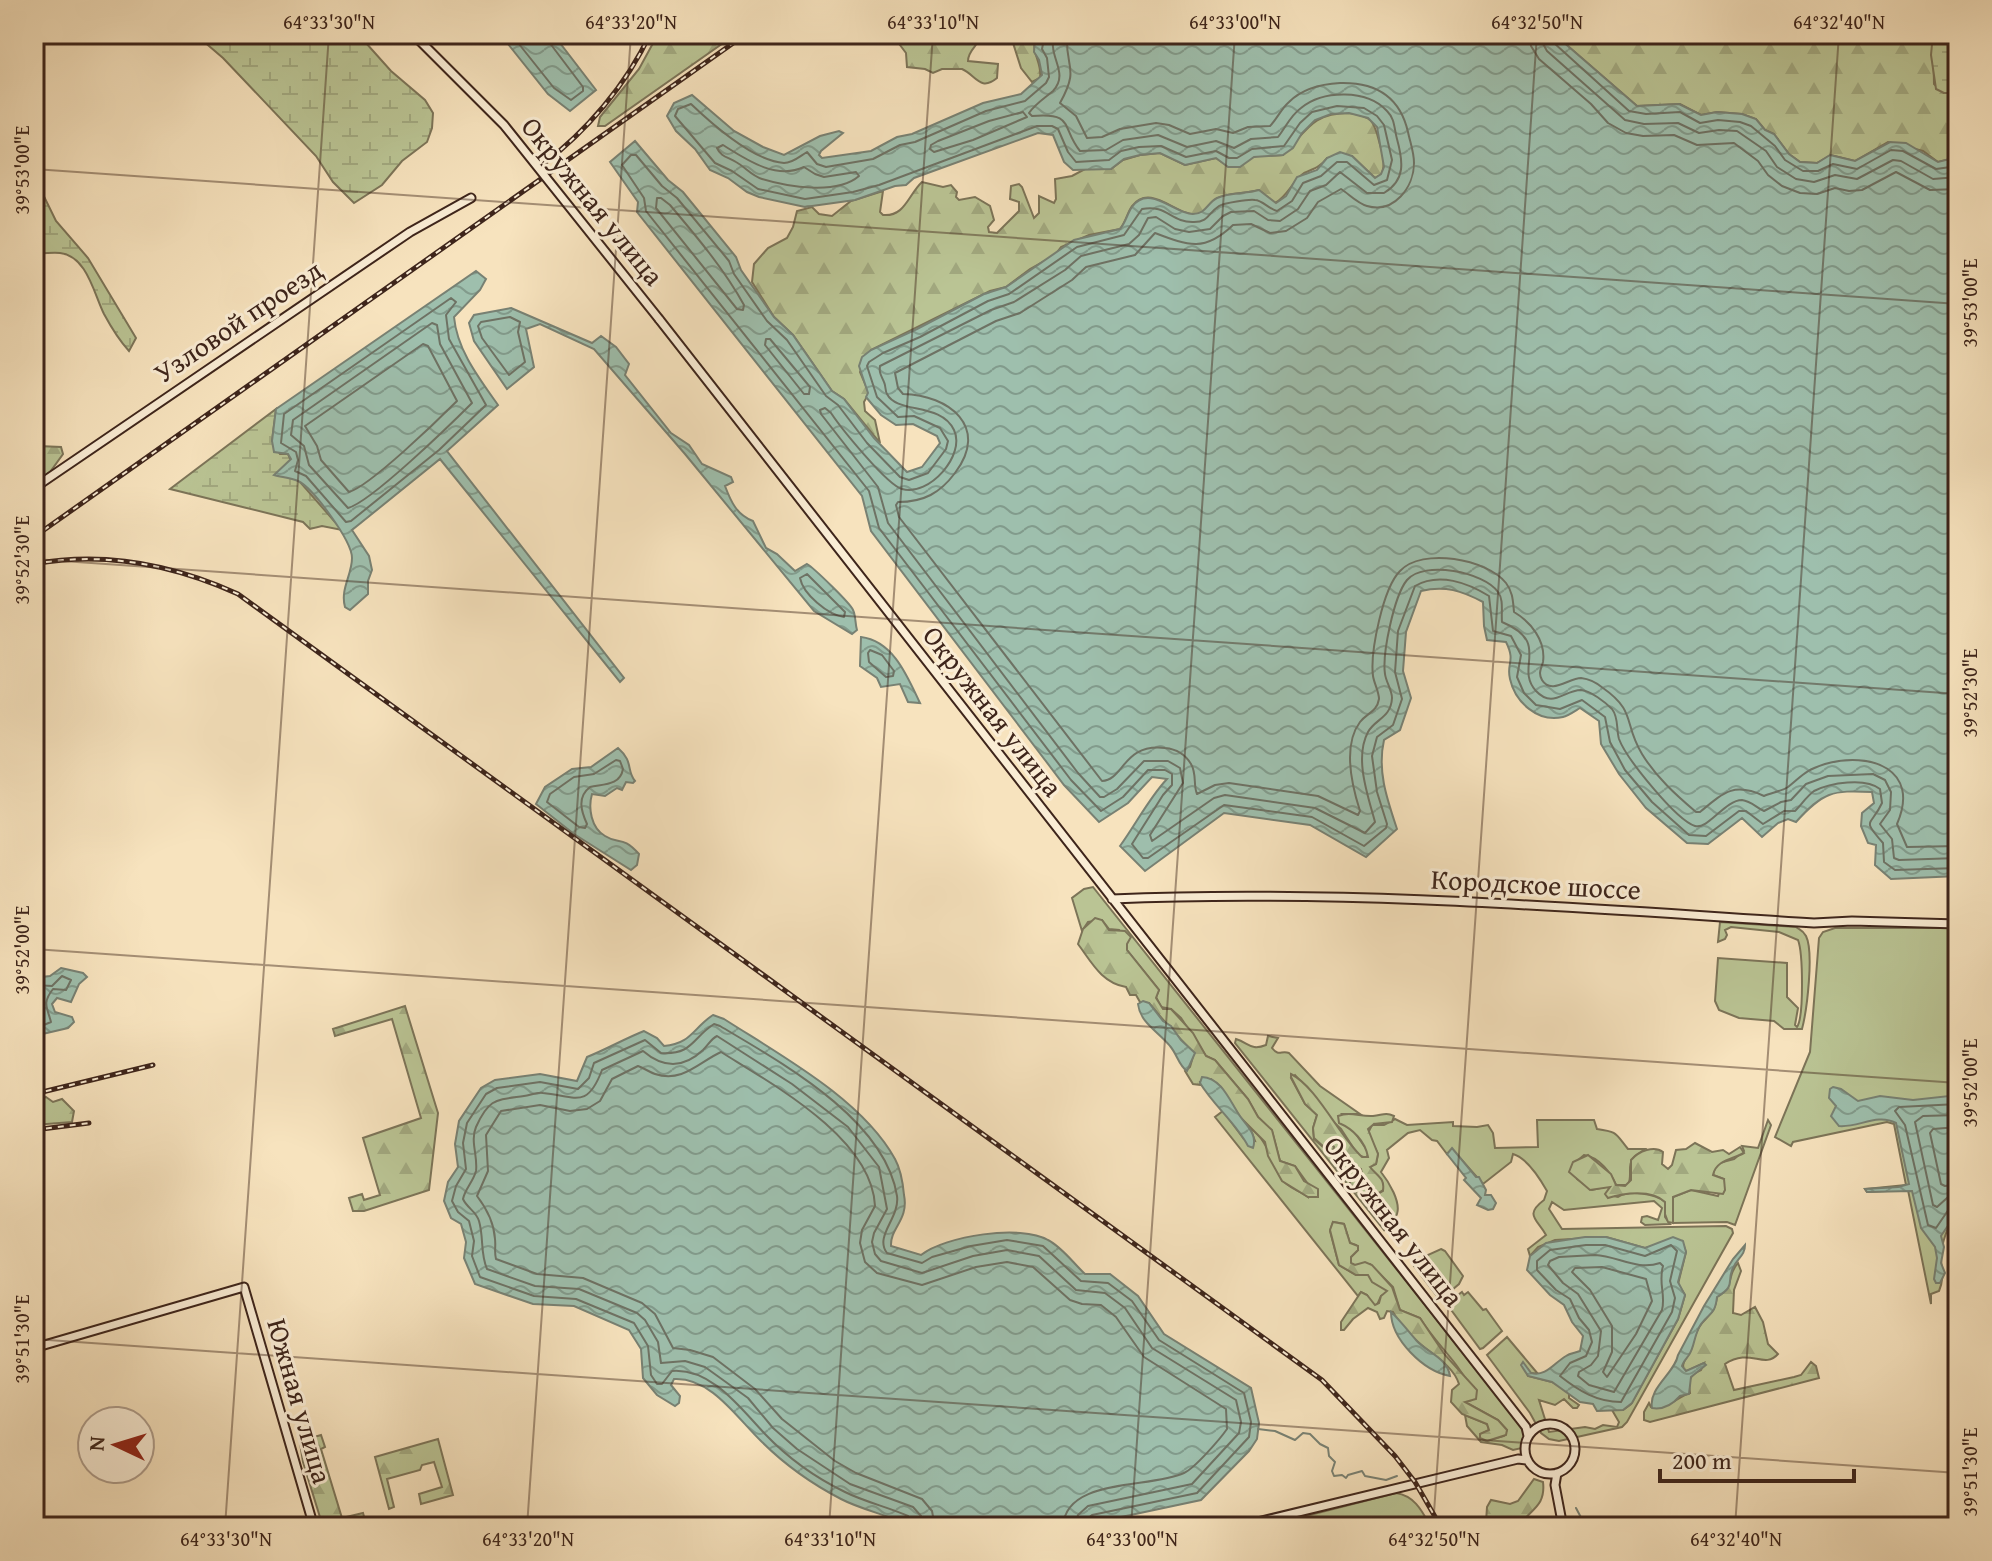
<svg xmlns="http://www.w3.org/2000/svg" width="1992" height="1561" font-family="'Gentium Book Plus',serif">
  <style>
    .green { fill: #bac494; stroke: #7c7458; stroke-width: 2 }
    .forest { fill: url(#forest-firs); stroke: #7c7458; stroke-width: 2 }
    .wetland { fill: url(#wetland-marsh); stroke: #7c7458; stroke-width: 2 }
    .water { fill: url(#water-waves); stroke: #788173; stroke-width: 2 }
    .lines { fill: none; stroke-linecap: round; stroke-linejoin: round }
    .shore { stroke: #6e7264; stroke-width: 2 }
    .stream { stroke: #788173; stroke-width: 2 }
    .secondary-casing { stroke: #3e251b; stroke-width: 11 }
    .secondary { stroke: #faedd5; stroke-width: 7 }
    .rail-casing { stroke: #3e251b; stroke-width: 5 }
    .rail { stroke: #faedd5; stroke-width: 2; stroke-dasharray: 6; stroke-linecap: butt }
    .secondary-bridge-casing { stroke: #3e251b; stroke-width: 11; stroke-linecap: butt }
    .secondary-bridge { stroke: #faedd5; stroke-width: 7 }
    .ticks { fill: none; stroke: #3e251b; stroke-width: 2; stroke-opacity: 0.45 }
    .labels { text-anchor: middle; stroke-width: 6; stroke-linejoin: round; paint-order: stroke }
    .street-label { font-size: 28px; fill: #3e251b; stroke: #faedd5 }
    .neatline { fill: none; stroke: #3e251b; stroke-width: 3 }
    .ticks-label { font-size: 20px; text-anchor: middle; fill: #3e251b }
  </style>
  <defs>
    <pattern id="forest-firs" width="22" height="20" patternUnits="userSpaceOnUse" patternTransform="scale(2)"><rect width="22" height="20" fill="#bac494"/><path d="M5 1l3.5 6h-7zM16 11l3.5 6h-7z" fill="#a1a87f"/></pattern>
    <pattern id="wetland-marsh" width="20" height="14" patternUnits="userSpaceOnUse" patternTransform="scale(2)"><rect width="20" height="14" fill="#bac494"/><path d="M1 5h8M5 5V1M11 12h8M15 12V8" fill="none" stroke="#a1a87f"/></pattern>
    <pattern id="water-waves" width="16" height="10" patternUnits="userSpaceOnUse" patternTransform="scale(2)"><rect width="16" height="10" fill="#9ebfad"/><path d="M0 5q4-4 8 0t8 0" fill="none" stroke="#829b8c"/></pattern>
  </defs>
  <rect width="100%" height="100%" fill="#f7e3be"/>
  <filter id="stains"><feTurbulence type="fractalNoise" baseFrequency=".0025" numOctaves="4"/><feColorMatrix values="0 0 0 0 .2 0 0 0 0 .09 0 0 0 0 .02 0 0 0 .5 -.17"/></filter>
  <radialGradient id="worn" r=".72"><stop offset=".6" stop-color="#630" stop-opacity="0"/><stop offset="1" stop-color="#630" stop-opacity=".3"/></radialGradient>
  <path class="green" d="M1093,887L1521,1426L1525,1437L1522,1448L1513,1450L1502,1445L1481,1442L1467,1426L1465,1415L1487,1424L1489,1430L1481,1434V1439L1487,1441L1504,1436L1507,1430L1498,1420L1465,1402L1472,1400L1474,1387C1466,1381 1463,1374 1457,1366C1444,1349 1431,1336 1420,1318L1400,1310L1393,1287L1370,1264L1354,1265L1351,1263V1257L1358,1250L1356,1245L1350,1243L1344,1224L1333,1222L1330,1231L1339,1265L1356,1275H1368L1387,1289V1293L1381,1296L1377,1305H1373L1367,1295L1361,1292L1358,1296L1215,1117L1223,1111L1244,1139L1255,1141L1250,1128C1268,1140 1270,1160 1281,1178C1287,1188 1299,1190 1308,1197V1184L1295,1166L1280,1161L1272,1131L1258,1117L1248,1099L1215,1060L1206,1056L1181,1018L1171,1009L1161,1007L1156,997L1159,990L1127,950L1119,930L1109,929L1102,920L1088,922L1082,931L1072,898L1084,889Z
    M1720,922L1796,927C1800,930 1803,930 1806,936C1814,952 1807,1010 1802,1029H1784L1774,1021L1739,1018L1719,1010L1715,1001L1718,958L1787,963V997L1798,1008L1795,1025L1797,1027C1804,1017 1803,953 1798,940L1779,932L1731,927L1725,930L1727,935L1725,939L1718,942Z
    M1835,928H1958V1211C1949,1221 1940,1246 1941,1260C1942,1272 1944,1279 1939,1291L1931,1294V1304L1908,1190L1867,1192L1865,1189L1906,1185L1894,1124L1887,1122L1793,1142L1791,1146L1775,1137L1810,1052L1819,938L1823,932Z
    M1268,1036L1278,1038L1272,1048C1279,1057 1281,1050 1289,1053L1320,1086L1360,1114H1342L1369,1153L1366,1158L1358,1155L1341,1129L1327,1116L1317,1099L1295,1075L1291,1078L1305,1104L1317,1115L1313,1128L1314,1139L1323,1147L1329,1143L1334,1147L1332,1157L1339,1169L1344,1172L1350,1165L1362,1171L1357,1179H1353L1351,1186L1370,1206L1376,1195L1383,1191C1384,1177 1376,1176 1369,1166L1376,1164L1378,1154L1368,1133L1372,1125H1384L1395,1119L1407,1125L1453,1122V1126L1477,1127L1488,1125L1493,1133L1495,1148L1538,1147L1537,1120H1594L1597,1129C1618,1132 1615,1133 1628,1149H1645C1642,1152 1638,1153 1635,1156C1626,1164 1633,1176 1628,1185H1616C1611,1173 1599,1157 1584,1155L1576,1162L1577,1179L1592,1190L1610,1186L1613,1196L1618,1197C1629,1190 1655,1193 1665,1202V1217L1670,1224L1645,1225L1641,1222L1642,1217L1647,1216L1658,1220L1662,1208L1654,1201L1564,1210L1552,1202L1549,1209L1562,1229L1726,1226L1732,1229L1733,1233L1627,1422L1622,1427L1559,1441L1549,1439L1541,1433L1530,1413L1487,1355L1507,1337L1538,1374L1531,1373L1523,1363L1528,1376L1552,1382L1569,1392V1398L1579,1405L1577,1408H1573L1564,1399L1555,1405L1539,1400L1549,1432L1585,1427L1595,1429L1603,1425L1617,1427L1619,1422L1612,1410H1623L1631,1404L1678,1319L1685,1295L1678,1284L1686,1252L1682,1241L1645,1248L1606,1237L1555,1240L1538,1247L1530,1256L1528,1249L1546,1235C1537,1219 1524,1215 1544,1200L1547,1191C1539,1177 1527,1158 1513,1154L1511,1162L1483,1184L1452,1149L1447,1154L1437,1141L1432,1140L1420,1130L1408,1133L1387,1150L1389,1158L1381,1172C1389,1182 1401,1202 1397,1214C1395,1220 1387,1225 1384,1230L1235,1043L1236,1039C1249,1043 1251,1051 1266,1045Z
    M1768,1120L1771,1125L1735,1225L1727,1222L1673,1223V1197L1691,1190L1718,1196L1724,1179L1713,1175L1715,1167L1719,1163L1734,1159L1744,1151L1742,1146L1758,1148Z
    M1441,1249L1445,1251L1463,1276L1459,1284L1440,1300L1414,1266L1419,1259Z
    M1462,1292L1464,1295L1468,1292L1483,1310L1486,1309L1502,1331L1483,1348L1480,1349L1449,1307L1450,1301Z
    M1396,1493C1415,1496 1422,1511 1431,1527H1362L1356,1521L1333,1527H1293L1295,1522L1302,1517Z"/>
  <path class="forest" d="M658,34H736L605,126H598L600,117L639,69Z
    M895,34H981C980,45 968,49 968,61L998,64L997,78C980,92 976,75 962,69H942L933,73L925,69L907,67L906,53L894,37Z
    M1000,34H1040C1026,48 1043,61 1040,78L1032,82L1021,68L1013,43L1004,42Z
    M1554,34H1933L1934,84L1944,93H1958V157L1938,162L1923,151L1888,142L1855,161L1831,155L1817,163L1800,162L1789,154L1774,134L1765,130L1756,119L1742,114L1717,112L1701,115L1680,104L1637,106Z
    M1349,113C1372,116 1374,121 1379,141C1382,153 1386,161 1382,174L1375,178L1352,156L1327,158C1319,168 1315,168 1304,173C1293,180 1288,196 1275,203L1259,190C1246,194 1226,192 1216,199C1208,204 1207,213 1197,214C1177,217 1151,182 1132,206C1127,213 1126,222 1120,229L1089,235L1061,247L1055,255L1030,269L1006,287L990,291L871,350L860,372L869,393L864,402L865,411L875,420L880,443L844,399L832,391L793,335L774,317L752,282L754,264L768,248L787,238L793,227L797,211L812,207L819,214L832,216L851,201L883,191L880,212L883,215C905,217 908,195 922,182L943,187L951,185L957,192L956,197L959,200L975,197L990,206L994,220L988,227L989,232L997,233L1019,211V202L1010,199L1011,186L1019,184L1022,187L1034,218L1039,213V196L1054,203L1056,199L1055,179L1072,176L1085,169H1111L1123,160L1140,155L1160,153L1185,165L1216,158C1241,177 1236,160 1256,156C1265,155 1274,156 1283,155C1307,131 1311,113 1349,113Z
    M34,444L38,446L61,447L63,454L50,472L34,483Z
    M1095,918L1102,920L1109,930L1125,931L1131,937L1127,944V950L1159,990L1156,998L1163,1009H1171L1193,1033L1206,1056L1215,1060L1248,1099L1258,1117L1272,1130L1280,1161L1295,1166L1304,1181L1318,1189V1197H1308L1282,1181L1268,1156L1265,1142L1240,1117L1221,1087L1211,1079L1200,1082L1201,1085L1193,1084L1185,1071L1190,1067L1194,1053C1178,1037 1163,1020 1149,1003L1140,1002L1136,995H1130L1126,987C1102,983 1092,963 1078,944L1083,929Z
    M405,1006L438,1113L429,1190L364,1211H353L349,1198L362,1194L364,1200L380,1195L363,1138L421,1118L392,1019L335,1036L333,1029Z
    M1291,1074C1317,1087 1339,1136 1362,1157H1368C1365,1141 1353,1129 1339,1123L1338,1116C1351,1111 1360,1117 1373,1116C1383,1115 1385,1112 1394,1116L1392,1122L1374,1124L1368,1129L1378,1154L1376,1164L1370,1167C1377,1176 1385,1178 1383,1190L1376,1195L1370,1207L1350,1184V1180L1357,1179L1362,1174L1361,1169L1350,1165L1344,1172L1337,1168L1332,1156L1334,1147L1329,1143L1324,1147L1314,1138L1313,1128L1317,1115L1305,1104L1291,1077Z
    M46,1097L53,1102L62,1099L74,1111L72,1122L34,1125V1098Z
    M1695,1143L1712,1152L1723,1150L1729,1154L1740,1147L1744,1153C1733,1159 1716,1160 1713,1175L1724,1179L1725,1190L1723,1194L1691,1190L1673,1197V1223L1668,1222L1665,1214V1202C1652,1189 1623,1193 1608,1198L1605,1194L1610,1187L1590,1190L1569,1172L1573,1162L1588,1155L1611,1174L1616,1185L1625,1186L1631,1180V1160C1639,1151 1654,1145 1663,1152L1662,1164L1668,1169L1672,1165L1676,1150L1686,1149Z
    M1333,1222L1344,1224L1350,1243L1358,1246V1250L1351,1257V1263L1355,1265L1365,1262L1372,1265L1392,1287L1400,1310L1420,1318L1445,1355L1477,1390L1476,1399L1465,1402L1498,1420L1507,1430L1506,1435L1487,1441L1480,1438V1434L1489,1430L1487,1424L1462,1414L1451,1402L1452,1390L1459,1384C1453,1365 1432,1355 1418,1342C1411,1336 1398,1321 1393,1312L1387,1311L1384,1318L1380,1319L1377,1312L1368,1308L1353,1319L1344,1330H1341V1322L1361,1292L1367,1295L1375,1305L1379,1303L1381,1296L1387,1291L1372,1282L1368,1275H1356L1339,1265L1330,1230Z
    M1738,1263L1741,1271L1734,1290L1733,1313L1741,1315L1755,1307L1763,1322L1768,1344L1778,1354C1764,1370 1750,1347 1725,1364L1734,1390L1794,1377L1801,1375L1811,1362L1816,1366L1819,1378L1650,1422L1644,1420V1412L1649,1403L1651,1407C1669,1409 1675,1398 1690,1393C1688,1381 1689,1375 1701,1370L1704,1363L1687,1371L1683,1370C1682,1359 1689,1357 1692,1347C1694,1339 1696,1330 1702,1323C1711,1313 1715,1311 1717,1297C1736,1286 1726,1275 1738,1263Z
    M301,1429L304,1440L321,1435L325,1447L321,1449L342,1518L363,1513L365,1520L341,1527H323L303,1462L298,1430Z
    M438,1439L453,1495L421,1504L419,1494L442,1487L434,1462L422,1465L420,1470L387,1479L394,1507L389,1509L375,1457Z
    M1534,1479L1543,1482C1546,1507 1530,1509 1518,1527H1475L1486,1522L1487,1507L1491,1500L1510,1504L1518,1501Z"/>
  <path class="wetland" d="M195,34H358L391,71L425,100L433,113L432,128L427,142L402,161L382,185L354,203L333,182L316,156L223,58Z
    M1933,34H1958V93H1944L1936,89L1931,55Z
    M34,176L56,221L88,258L136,338L129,351C119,340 111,327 104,314C94,294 87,256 60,253C52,252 43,254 34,253Z
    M276,409L272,441L280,454H288L300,482L342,530L322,526L310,529L303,522L170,489Z"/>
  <path class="water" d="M500,34H553L596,90L570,111L548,94Z
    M1040,34H1554L1637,106L1679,104L1701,115L1717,112L1742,114L1756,119L1765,130L1774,134L1789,154L1800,162L1817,163L1830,155L1855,161L1890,142L1906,143L1938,162L1958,157V876L1891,879L1875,865L1876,845L1868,843L1861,826L1862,813L1874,803L1872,792C1832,790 1823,792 1796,822L1788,819L1778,823L1762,837L1742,818L1708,844L1687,843L1646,808L1619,774L1601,744L1599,721L1580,708C1575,711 1568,716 1563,717C1538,723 1515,702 1510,679C1506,663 1516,662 1506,642L1487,640L1484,626L1483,602C1462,591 1445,585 1421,591L1406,632L1403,671L1411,698L1400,730L1384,740C1377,771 1387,799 1397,829L1366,857L1310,825L1224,813L1145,871L1120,846C1136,824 1149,798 1167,779L1152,777L1128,803L1099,822L1064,785L871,531L862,496L637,212L638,202L610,162L635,141L668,180L683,192L736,257L741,270L774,317L793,335L832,391L844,399L874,438L907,472L922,467L940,443L937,436L913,424L896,425L881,415L866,397L868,393L859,366L862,357L871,350L917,329L984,294L1006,287L1074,240L1120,229C1126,222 1127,214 1132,207C1149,183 1176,215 1193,214C1206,214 1207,203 1217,198C1230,192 1246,194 1259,190L1276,203L1286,196L1297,177L1317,170L1327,158L1340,152L1352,156L1375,178L1381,174L1384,167L1377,127L1368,118L1349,113L1331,114L1315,120L1302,133L1293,148L1283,155L1254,157L1240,167H1228L1216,158L1185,165L1160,153L1140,155L1124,159L1111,169L1073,170L1064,162L1053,135L1038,133L914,178L906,185L895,186L855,200L805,207L759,197L747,192L728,178L710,170L695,149L676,131L667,116L674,103L692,95L734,131L763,147L784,155L820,136L839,131L843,133L821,151L819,155L822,158L871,151L897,137L912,134L983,103L1021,94L1042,75L1039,60L1034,52L1035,38Z
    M476,271L486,279L480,290L454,317C457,350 479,378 498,405L447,451L624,678L620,682L440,459L352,530L369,556L372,570L368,581V594L350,610L345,607C340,589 352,575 352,558C352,541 313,488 298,481C291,478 281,477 274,475L291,459L288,454L274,452L272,441L276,409Z
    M511,308L592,343L601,336L616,347L629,364L625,375L671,433L689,445L702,464L731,477L733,482L725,486C731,502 737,515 753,521L766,548L777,554L795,571L807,564C814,568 851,604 853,610C856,616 855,624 857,630L852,634L814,611L685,454L594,349L540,324L526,329L534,367L507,389L474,341L469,323L474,315Z
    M861,637C894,641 908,678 920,703L908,702L900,684L881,687L877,678L860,666Z
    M618,748C634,762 626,770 635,781L633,783L626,782L622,790L617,788L605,796L592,794C588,808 591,828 605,836C619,845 622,835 639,854L637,865L631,870L574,834L536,804L545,787L572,769L591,767Z
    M61,968L83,973L87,977L79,984L71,1002L57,998L52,1004L55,1012L72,1017L74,1022L68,1028L34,1036V978L50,976Z
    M1143,1001L1149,1003L1163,1021L1171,1026L1181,1040L1195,1053L1187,1071C1179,1066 1177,1054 1170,1046C1159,1032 1140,1023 1138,1004Z
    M713,1015L724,1019C780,1055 862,1099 895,1159C900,1168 903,1184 904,1195C909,1220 890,1228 891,1246L921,1255C945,1236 1021,1224 1048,1240C1062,1247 1074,1264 1085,1274H1110L1138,1296L1164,1334L1251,1388L1259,1423L1257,1439L1249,1451L1201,1500L1093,1523L1059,1527H906L904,1523C884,1514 860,1509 841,1499C812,1484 784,1464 761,1441C737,1418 711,1377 674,1379L671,1385L680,1396L679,1403L675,1406L657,1395L643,1378L641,1349L629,1330L574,1306L533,1304L475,1284L464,1258L466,1242L461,1224L451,1218L444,1201L448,1182L458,1167L455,1144L459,1121L481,1088L495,1080L540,1074L577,1081L587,1057C607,1049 624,1039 644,1031L657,1038L664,1046C691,1044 693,1028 713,1015Z
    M1202,1077C1221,1078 1229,1099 1238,1113C1245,1125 1258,1133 1253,1148L1248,1146C1236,1123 1214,1106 1200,1083Z
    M1833,1087L1841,1089L1858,1101L1880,1096L1913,1100L1958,1095V1211L1941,1236L1944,1247L1941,1263L1945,1273L1940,1283H1936L1934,1279L1937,1258L1935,1247L1921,1228L1912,1191L1867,1192L1865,1189L1898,1187L1909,1184L1896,1123C1877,1113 1858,1128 1839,1126L1831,1116L1836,1106L1829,1098L1830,1089Z
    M1452,1148L1476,1177H1479L1486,1190L1485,1195H1491L1496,1203L1493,1209L1488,1210L1477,1205L1481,1198L1464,1180L1466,1178L1447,1154Z
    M1585,1237H1606L1645,1248L1673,1237L1683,1241L1686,1252L1678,1282L1685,1295L1678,1319L1632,1403L1623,1410L1597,1411L1593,1404L1580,1402L1552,1382L1528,1376L1521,1365L1523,1362L1531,1373C1546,1377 1554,1363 1566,1356C1570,1353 1575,1353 1580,1351L1583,1336L1572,1322L1564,1305L1550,1295L1527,1270L1530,1256L1546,1243Z
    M1745,1245C1745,1256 1737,1258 1733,1268C1726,1282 1737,1285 1717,1297C1715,1315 1710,1312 1701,1324C1694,1334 1695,1346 1689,1355C1686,1359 1683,1362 1682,1366L1686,1371L1704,1363L1706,1365L1691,1377L1689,1394L1680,1396C1673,1404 1664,1410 1652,1408C1648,1388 1675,1373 1678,1355L1704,1306L1733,1259Z
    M1391,1312C1400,1320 1407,1330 1416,1340C1426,1352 1447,1357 1450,1376C1423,1371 1391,1339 1391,1312Z"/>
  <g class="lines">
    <path class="shore" d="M511,34L554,88L571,100L583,91V87L549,42L547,34
      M1045,34L1042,49L1047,58L1049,77L1046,83L1025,101L986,111L915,142L900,145L873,159L826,167L817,164L807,152C800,156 793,163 784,163C754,161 712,124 691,104L678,109L675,116L715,163L732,171L758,189L805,199L853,192L879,185L1037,126H1052L1058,129L1068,152L1076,162L1109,160L1121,151L1139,147L1161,146L1186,157L1216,151L1229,158H1237L1252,149L1284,146L1300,123L1312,112L1337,106L1364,108L1377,116L1384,125L1392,160L1387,180L1374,185L1347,162H1337L1321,176L1303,183L1292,201L1277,211C1269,209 1262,200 1255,200C1249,199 1224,203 1219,206C1208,213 1209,222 1194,222C1171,223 1167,204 1142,209L1124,235L1077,247L1009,294L988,301L920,337L883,353L869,362L867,366L877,397L898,417L914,416L940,428L948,441L946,449L928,473L909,480L900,477L867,443L838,405L826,396L787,340L767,321L734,274L729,261L677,198L662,186L636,155H631L622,165L644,198L646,211L869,491L879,528L1071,780L1101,811L1123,797L1148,770H1165L1172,774V785L1163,795L1132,844L1143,858H1148L1224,805L1312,817L1364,846L1386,828L1387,824L1377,792L1372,756L1377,737L1393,725L1402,699L1395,672L1398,631L1415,586C1439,572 1468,583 1489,596L1493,631L1511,636L1521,655L1517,677L1524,693L1536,705L1560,709L1582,700L1605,717L1610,742L1625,770L1652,802L1689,835L1706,836L1739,811H1746L1763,824L1784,811H1795C1801,805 1807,796 1814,791C1830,783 1865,777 1880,789L1882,803C1871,827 1861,818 1883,843L1884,862L1895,870L1958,868
      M1055,34C1055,38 1052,43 1053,47C1054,62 1067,76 1053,91C1045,98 1035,104 1029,113L1032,116C1075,112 1061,128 1080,151L1106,150L1123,140L1158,135L1187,147L1216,141L1234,148L1251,139L1278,137C1286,127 1290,116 1301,108C1323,90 1367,89 1387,111C1395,119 1394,128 1397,139C1403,161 1406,180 1384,193H1367L1340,172L1326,185L1310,191L1298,209L1280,221L1268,220L1254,211L1231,212L1223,216L1210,229L1189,232L1175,229L1156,217L1148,218L1139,235L1129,244L1081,256L1065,270L1014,302L991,310L880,366C879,373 881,375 884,382C886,386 885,391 887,394C897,414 941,402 954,430C966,455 929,497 902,489C887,485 841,428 831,413L825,408L820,410L821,414L878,487L888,523L1078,773L1100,797H1104L1117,789L1144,761H1168L1180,768L1183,783L1150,835L1152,841L1214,798L1225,795L1315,808L1365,833L1375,822C1368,796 1354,758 1368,732C1375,719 1391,718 1392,698C1392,690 1386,682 1385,674C1382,654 1394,596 1407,580C1424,560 1484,572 1498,592C1504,600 1501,612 1502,622C1552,643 1514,667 1536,691C1553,709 1564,690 1581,690C1591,691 1605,702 1612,709C1619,718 1616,729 1619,739C1626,758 1676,820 1695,826C1708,830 1725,800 1742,800C1751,801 1757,808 1764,811L1781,802L1791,800L1806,784L1828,776L1873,774L1885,780L1891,792L1890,810L1880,824L1892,839L1894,858L1899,860L1958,858
      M1067,34C1065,69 1080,67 1060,103L1076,116L1087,138L1102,137L1120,129L1156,123L1169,125L1190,134L1216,129L1233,133L1248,127L1270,126C1277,119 1281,109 1289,102C1302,89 1322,84 1340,83C1377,82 1400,97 1408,132C1410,142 1414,152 1414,163C1414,187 1394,214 1367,206C1357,203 1349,194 1341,189L1318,202L1307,218L1286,231L1270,233L1251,224L1233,225C1205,252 1189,246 1155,233L1135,255L1086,267L1072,280L1020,313L996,321L895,373L898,388L903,394C949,395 990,427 955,473C940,493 924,502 898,502L896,505L899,517L1102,781C1124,780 1123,743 1165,748C1176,749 1185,754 1191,764C1197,774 1193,785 1197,794L1215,785L1229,783L1318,796L1358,815L1360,811C1352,786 1342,746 1360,722C1367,713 1377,712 1379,699C1379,692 1374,683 1373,676C1370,652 1383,588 1400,571C1422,547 1487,559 1506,583C1513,592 1513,602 1514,612C1531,622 1546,641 1543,662C1541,669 1538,673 1542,680C1551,695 1569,678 1581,678C1590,679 1597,683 1603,688C1637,712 1623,723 1642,754C1656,777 1676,795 1696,812H1700C1724,792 1734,782 1764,796C1771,793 1782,791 1788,787C1804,774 1804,771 1825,764C1870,751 1921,769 1897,824L1907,847L1958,846
      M1529,34L1531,46L1539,59L1591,104L1608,123L1626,133L1643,136L1674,135L1697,145L1734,143L1758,161L1768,175L1782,186L1800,193L1817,194L1835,188L1849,191L1862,190L1896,172L1930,190L1958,189
      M1541,34L1542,42L1547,51L1625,120L1644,124L1678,123L1699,133L1719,130L1737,131L1766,151L1777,167L1796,179L1814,182L1835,175L1857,179L1893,160L1901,161L1933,179L1958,177
      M1551,34L1554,43L1629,111L1646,114L1680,112L1700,123L1718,120L1740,122L1751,126L1775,146L1785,160L1803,171H1818L1833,164L1857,169L1891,150L1903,151L1936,169L1958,166
      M1023,112L1027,117L973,140L934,152L930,149L931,145L938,141L989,121Z
      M723,145C747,160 776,180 804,167L815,174L824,177L856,172L859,176C837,195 788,187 762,179C752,176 745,167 736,162C728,157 721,157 717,148Z
      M657,198H661L670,205C697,237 724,269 744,305L743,310L737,309L656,208Z
      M451,298L456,302L446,315L449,339L486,405L439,450L351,521L346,522L306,476L295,471L298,460L296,452L281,443L284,414Z
      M510,317L520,322L518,332L525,362L509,375L482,338L478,326L481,322Z
      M432,323L437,325L440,344L472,403C451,424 371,502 348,508L309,465L304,446L291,435L293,420Z
      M766,339H770L810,387L809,394H804L765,345Z
      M423,344L428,346L457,401C438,420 370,486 349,492L321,460L317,446L305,426Z
      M807,574L845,612L844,617C828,615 803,594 800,578Z
      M870,650L882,655L894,671L893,676L886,677L869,662L868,653Z
      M616,760L620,761L623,769C620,786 603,784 590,787C577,797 581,811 587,824L585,828L579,827L547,802L550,794L574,777L594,774Z
      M34,985L52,986L62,976L71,980L66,990L53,989C42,1003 47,1007 51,1022L34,1029
      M1958,1104L1899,1107L1895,1111L1905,1125L1928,1225L1936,1228L1949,1209L1958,1206
      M1958,1115L1923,1116L1915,1122L1933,1205L1937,1207L1947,1198L1958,1196
      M1958,1127L1933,1129L1930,1133L1941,1184L1945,1186L1958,1184
      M1586,1245H1605L1645,1256L1671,1245L1677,1251L1670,1281L1675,1298L1672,1312L1621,1402C1597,1402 1579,1391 1560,1376L1570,1363L1586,1356L1592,1342L1589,1330L1579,1318L1570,1299L1556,1290L1537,1270V1261L1550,1250Z
      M1595,1255C1618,1256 1637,1271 1660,1263L1663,1266C1658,1284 1666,1294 1662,1310L1614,1392L1589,1385L1578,1376L1579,1372L1591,1365L1598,1356L1601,1331L1578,1294L1563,1283L1548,1265L1550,1261L1559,1257Z
      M1602,1267L1646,1279L1652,1301L1636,1334L1607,1377L1603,1372L1612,1352V1326L1590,1290L1572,1272L1575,1268Z
      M913,1527L908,1516C888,1507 865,1502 845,1492C816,1478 787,1457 765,1434C741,1409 712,1368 672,1371L662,1384H657L651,1375L648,1346L634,1323L576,1299L534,1296L480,1277L472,1256L474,1241L469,1221L458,1212L452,1201L456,1186L466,1169L463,1143L467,1123L486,1094L497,1088L540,1082L578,1089L589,1078L594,1063L645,1040L661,1053C693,1055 692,1038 714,1024L720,1026C782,1063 885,1119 897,1196C900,1218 874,1236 887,1253L922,1263L932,1257L971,1246L1007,1240L1043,1246L1081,1281L1108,1283L1132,1301L1159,1340L1244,1393L1251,1422L1249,1437L1197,1493L1092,1515L1086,1520L1085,1527
      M923,1527L921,1516L913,1507L850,1484L797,1449L773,1428L748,1398L705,1367L685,1361L661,1363L658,1342L645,1320L637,1313L579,1289L535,1286L487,1269C480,1253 484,1238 479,1221C476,1211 467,1208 463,1199C465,1189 473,1182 476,1171C478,1156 470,1141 476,1127C489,1098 496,1100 524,1096C531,1095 536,1092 543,1093C575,1096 587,1110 602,1070L643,1051C663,1068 683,1069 703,1050C709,1044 711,1039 717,1036L792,1084L848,1127L879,1167L887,1209L874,1233L872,1242L875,1254L881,1261L922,1273L973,1256L1007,1250L1039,1256L1076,1290L1105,1293L1125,1308L1152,1348L1236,1400L1241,1422L1239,1433L1192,1484L1088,1506L1078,1515L1075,1527
      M935,1527L932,1511L922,1499L856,1473L835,1461L782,1419L755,1389L713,1357L690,1350L673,1348L655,1314L642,1303L583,1278L537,1274L496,1259C494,1251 496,1247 495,1239C494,1222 487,1209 477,1196L488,1171L486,1135L501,1111L540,1105L570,1111L587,1109L600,1101L612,1079L638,1066C644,1068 649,1072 655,1074C683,1083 699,1062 721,1052C772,1084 872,1138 875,1206L862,1230L860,1243L865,1262L877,1273L922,1285L976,1267L1007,1262L1033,1267L1070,1300L1082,1304L1101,1305L1116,1317L1144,1357L1226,1409L1227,1429C1220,1439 1195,1468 1184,1473C1150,1489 1065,1477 1063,1527"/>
    <path class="stream" d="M1258,1429L1275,1431L1295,1440L1303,1433L1310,1434L1320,1444L1328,1448L1329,1456L1335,1462L1332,1471L1334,1476L1342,1475L1346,1478L1348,1475L1362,1471L1365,1476L1386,1480L1397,1476
      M1576,1508L1585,1525"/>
    <g class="secondary-casing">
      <path id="secondary" d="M414,34L419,40
        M659,319L1526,1427L1528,1436
        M34,488L410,232L471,198
        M1112,899C1346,889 1580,908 1814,923L1852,921L1958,924
        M34,1348L244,1287L314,1527
        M1525 1449a25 25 0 1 1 50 0a25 25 0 1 1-50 0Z
        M1557,1473L1555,1485L1563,1527
        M1237,1527L1518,1459L1527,1460"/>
    </g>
    <use href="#secondary" class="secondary"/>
    <g class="rail-casing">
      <path id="rail" d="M542,165C586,132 627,84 650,34
        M34,537L746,34
        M34,564C104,551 174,565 238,594L1322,1380L1395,1456L1415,1482L1441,1527
        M34,1094L153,1065
        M34,1130L89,1123"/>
    </g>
    <use href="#rail" class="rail"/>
    <g class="secondary-bridge-casing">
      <path id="secondary-bridge" d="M419,40L504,125L659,319"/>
    </g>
    <use href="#secondary-bridge" class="secondary-bridge"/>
  </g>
  <path class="ticks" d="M34,169L1958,304M34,559L1958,694M34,949L1958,1083M34,1339L1958,1473M225,1527L329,34M527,1527L631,34M829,1527L933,34M1131,1527L1235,34M1433,1527L1537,34M1735,1527L1839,34"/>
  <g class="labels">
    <g class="street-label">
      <text transform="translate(593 201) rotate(51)" y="10">Окружная улица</text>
      <text transform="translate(238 321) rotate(-34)" y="10">Узловой проезд</text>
      <text transform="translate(993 711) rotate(52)" y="10">Окружная улица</text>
      <text transform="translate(1536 884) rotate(3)" y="10">Кородское шоссе</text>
      <text transform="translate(1394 1221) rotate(52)" y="10">Окружная улица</text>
      <text transform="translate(300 1401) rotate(74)" y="10">Южная улица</text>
    </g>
  </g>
  <rect width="1992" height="1561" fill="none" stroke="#f7e3be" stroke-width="88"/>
  <g transform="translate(116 1445) rotate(274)"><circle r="38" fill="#faedd5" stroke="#af9d8b" stroke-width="2"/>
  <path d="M0-6L14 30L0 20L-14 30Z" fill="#8f2418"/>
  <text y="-12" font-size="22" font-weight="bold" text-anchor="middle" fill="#3e251b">N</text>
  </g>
  <path d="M1660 1469v12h194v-12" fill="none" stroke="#3e251b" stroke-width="4"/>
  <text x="1672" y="1469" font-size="24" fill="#3e251b" stroke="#faedd5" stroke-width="6" paint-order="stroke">200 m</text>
  <rect x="44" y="44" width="1904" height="1473" class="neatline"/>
  <g class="ticks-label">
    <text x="329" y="29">64°33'30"N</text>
    <text x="631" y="29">64°33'20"N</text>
    <text x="933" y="29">64°33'10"N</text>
    <text x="1235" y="29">64°33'00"N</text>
    <text x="1537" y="29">64°32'50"N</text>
    <text x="1839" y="29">64°32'40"N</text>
    <text transform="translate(22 170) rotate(-90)" y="7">39°53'00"E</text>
    <text transform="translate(1970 303) rotate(-90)" y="7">39°53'00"E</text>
    <text transform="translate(22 560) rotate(-90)" y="7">39°52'30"E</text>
    <text transform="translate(1970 693) rotate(-90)" y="7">39°52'30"E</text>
    <text transform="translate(22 950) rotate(-90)" y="7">39°52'00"E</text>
    <text transform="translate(1970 1083) rotate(-90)" y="7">39°52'00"E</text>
    <text transform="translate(22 1339) rotate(-90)" y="7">39°51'30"E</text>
    <text transform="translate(1970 1472) rotate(-90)" y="7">39°51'30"E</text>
    <text x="226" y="1546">64°33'30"N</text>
    <text x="528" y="1546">64°33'20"N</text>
    <text x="830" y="1546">64°33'10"N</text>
    <text x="1132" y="1546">64°33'00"N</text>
    <text x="1434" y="1546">64°32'50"N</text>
    <text x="1736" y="1546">64°32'40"N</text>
  </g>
  <rect width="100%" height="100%" filter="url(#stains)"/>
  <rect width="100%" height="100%" fill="url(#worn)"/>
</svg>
